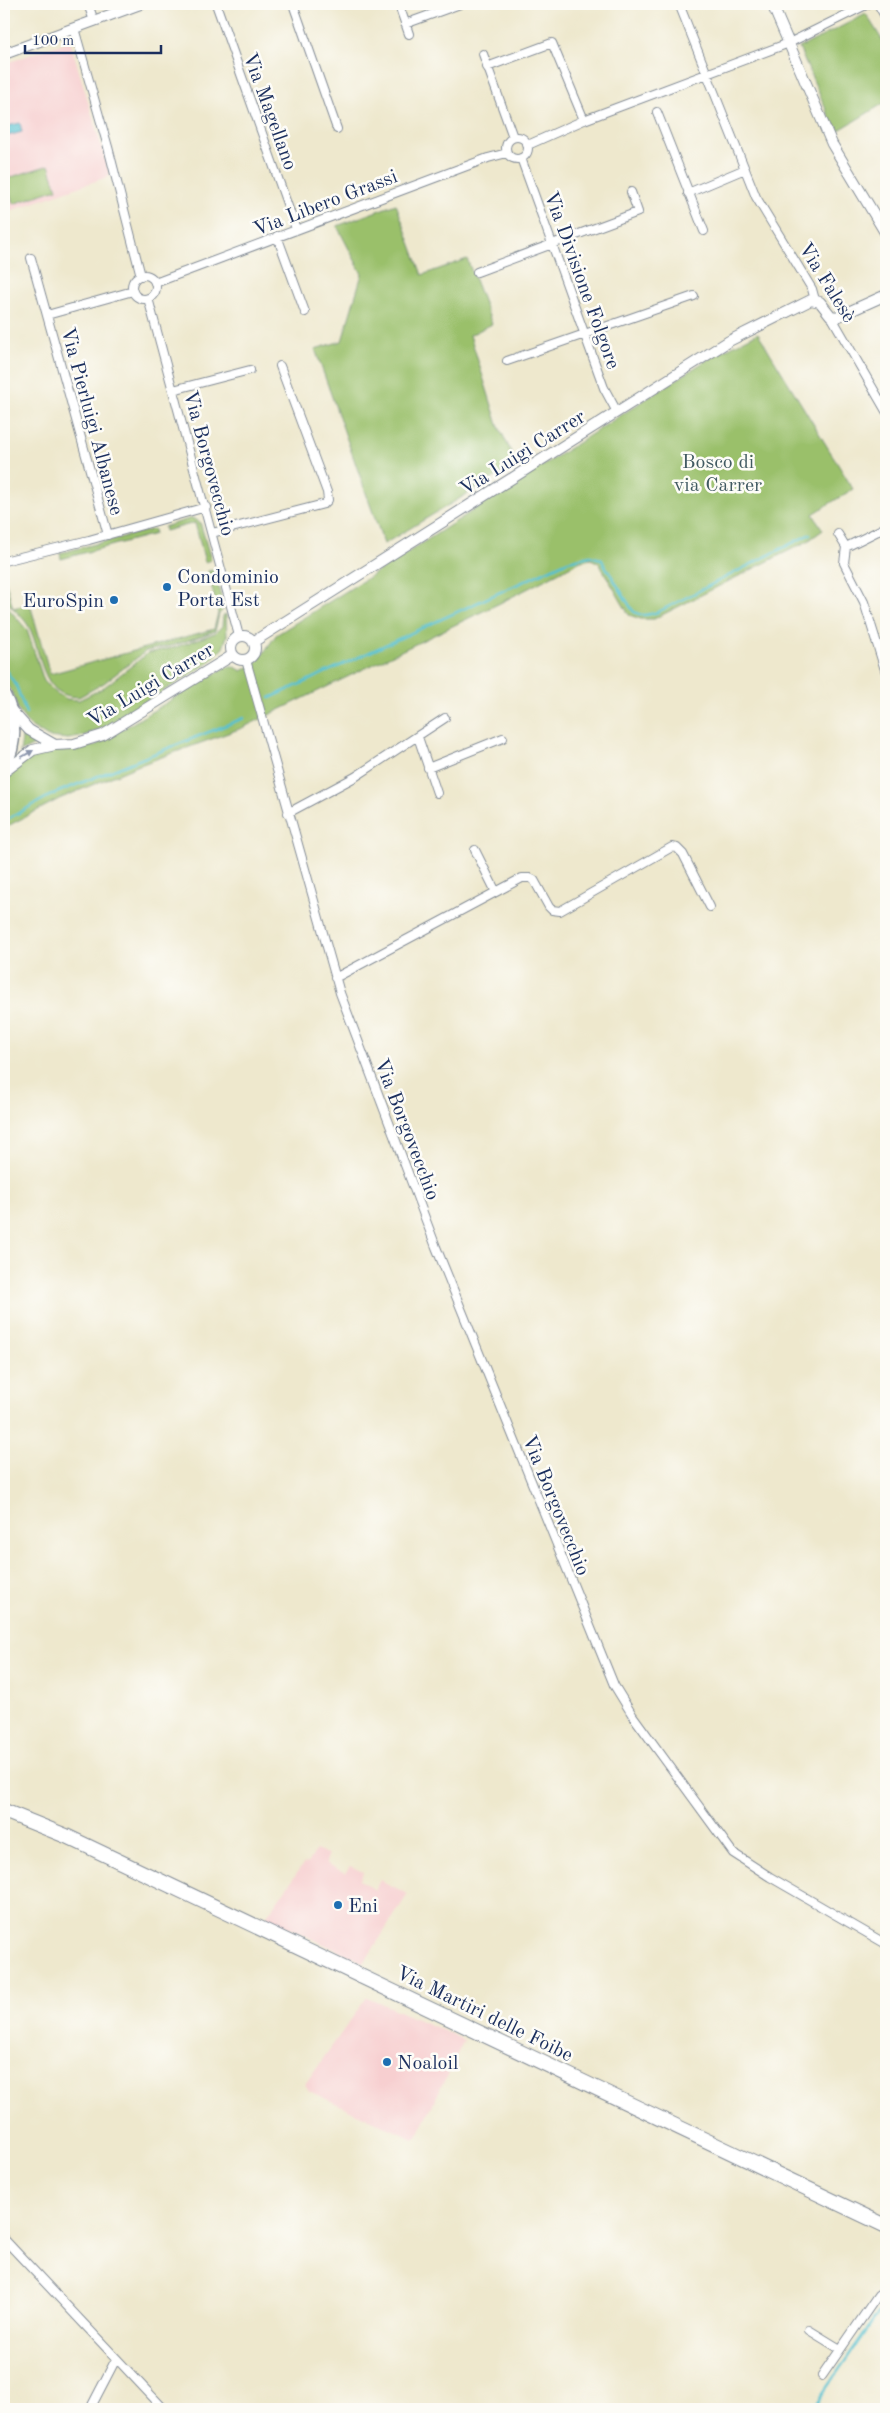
<svg xmlns="http://www.w3.org/2000/svg" width="890" height="2413" font-family="'Old Standard TT',serif">
  <style>
    .built { fill: #f7cfd0 }
    .green { fill: #9ac06b; stroke: #5a7864 }
    .water { fill: #56c1d0; stroke: #387897 }
    .lines { fill: none; stroke-linecap: round; stroke-linejoin: round }
    .stream { stroke: #56c1d0; stroke-width: 2.5 }
    .minor-casing { stroke: #848c96; stroke-width: 10 }
    .tertiary-casing { stroke: #848c96; stroke-width: 12 }
    .secondary-casing { stroke: #848c96; stroke-width: 14 }
    .trunk-casing { stroke: #848c96; stroke-width: 16 }
    .minor { stroke: #fff; stroke-width: 8 }
    .tertiary { stroke: #fff; stroke-width: 10 }
    .secondary { stroke: #fff; stroke-width: 11 }
    .trunk { stroke: #fff; stroke-width: 14 }
    .oneway { fill: #8d97ae }
    .poi-dot { fill: #1f6fb2; stroke: #fdfcf7; stroke-width: 2 }
    .labels { text-anchor: middle; stroke-width: 5; stroke-linejoin: round; paint-order: stroke }
    .street-label { font-size: 20px; fill: #1b2f5e; stroke: #fdfcf7 }
    .park-label { font-size: 20px; fill: #415a62; stroke: #fdfcf7 }
    .poi-label { font-size: 20px; fill: #1b2f5e; stroke: #fdfcf7; text-anchor: start }
  </style>
  <rect width="100%" height="100%" fill="#fdfcf7"/>
  <filter id="ink" filterUnits="userSpaceOnUse"><feTurbulence type="fractalNoise" baseFrequency=".02" numOctaves="2"/><feDisplacementMap in="SourceGraphic" scale="10" xChannelSelector="R" yChannelSelector="G"/><feConvolveMatrix kernelMatrix="1 2 1 2 8 2 1 2 1" color-interpolation-filters="sRGB"/></filter>
  <filter id="wash" filterUnits="userSpaceOnUse"><feTurbulence type="fractalNoise" baseFrequency=".0096" numOctaves="4" result="noise"/><feDisplacementMap in="SourceGraphic" scale="20" xChannelSelector="R" yChannelSelector="G"/><feGaussianBlur stdDeviation="1.12" result="paint"/><feColorMatrix in="noise" values="0 0 0 0 0 0 0 0 0 0 0 0 0 0 0 0 0 1.4 0 .05"/><feComposite in="paint" operator="in"/></filter>
  <g filter="url(#wash)">
    <rect width="100%" height="100%" fill="#eee8cd"/>
    <path class="built" d="M70,41L110,176L4,213V64Z
      M316,1850L328,1855L326,1863L345,1873L350,1866L363,1872L360,1880L375,1890L380,1880L408,1894L364,1963L266,1917L303,1864L309,1862Z
      M367,1997L464,2040L417,2137L413,2139L309,2091L305,2084Z"/>
    <path class="green" d="M866,14L886,46V102L836,132L799,48Z
      M49,165L57,189L13,204L5,179Z
      M396,204L422,275L467,259L492,324L470,335L498,425L517,464L384,544L315,349L342,341L362,274L337,226Z
      M758,333L853,489L813,514L823,530L808,541L654,619H641L629,615L599,563L591,559L581,561L500,603L242,728L137,766L59,799L4,828V780L31,756L43,752L77,750L96,745L226,667H235L242,671L258,661L276,635L396,560L713,356Z
      M192,518L200,522L211,560L205,562L195,523L165,531L164,527Z
      M154,529L155,534L61,559L60,553Z
      M214,570L224,609L219,614L215,631L175,645L146,651L104,683L79,697C40,698 42,652 29,627C23,616 11,608 4,598V576L13,608L30,604L50,674L214,629L218,613L208,571Z
      M4,603L27,630L44,681L56,693L67,699L79,700L103,688L148,653L176,647L215,633L222,626L223,616L226,614L227,636L223,648L207,664L106,727L80,737L68,739L48,737L29,725L18,710L14,697L4,679Z
      M23,732L38,743L20,752Z"/>
    <path class="water" d="M20,123L22,132L4,137V127Z"/>
    <g class="lines">
      <path class="stream" d="M4,668L16,685L26,713
        M270,698L568,561L590,556L601,559L633,611C641,617 648,615 658,612L810,534
        M4,821L53,794L244,718
        M812,2409L879,2312L886,2305"/>
    </g>
  </g>
  <g filter="url(#ink)">
    <g class="lines">
      <g class="minor-casing">
        <path id="minor" d="M88,4L94,21
          M216,4L296,229
          M293,4L337,129
          M679,4L756,197L812,289L815,300
          M878,4L886,18
          M401,11L409,34
          M405,24L460,4
          M74,28L108,147L141,276
          M483,54L513,137
          M487,67L552,43L584,120
          M657,112L704,231
          M506 148a11 11 0 1 1 22 0a11 11 0 1 1-22 0Z
          M528,145L584,120L789,43L868,4
          M521,158L604,388L617,412
          M688,193L745,169
          M277,236L305,312
          M31,258L108,535
          M477,272L638,212L631,192
          M132 287a12 12 0 1 1 24 0a12 12 0 1 1-24 0Z
          M155,283L488,158L507,153
          M148,298L239,636
          M47,315L133,291
          M831,316L886,411
          M507,361L694,296
          M173,390L250,370
          M886,527L846,547L844,563L864,602L886,673
          M212,533L324,504L328,500L327,492L280,366
          M838,534L846,547
          M4,561L89,540L206,507
          M246,660L340,993L436,1247L614,1685L633,1716L733,1853L770,1877L886,1944
          M418,737L437,793
          M428,768L503,738
          M288,813L355,777L445,718
          M475,850L496,892
          M335,978L522,878H530L534,880L549,907L552,910L560,911L672,847L677,848L683,854L710,907
          M4,2239L164,2409
          M809,2330L840,2349
          M822,2376L878,2295L886,2289
          M90,2409L116,2359"/>
      </g>
      <g class="tertiary-casing">
        <path id="tertiary" d="M772,4L832,144L886,234
          M4,54L140,4
          M231 648a12 12 0 1 1 24 0a12 12 0 1 1-24 0Z
          M253,642L729,341L811,300L820,302L831,316L837,317L886,295
          M11,710L29,730L55,745
          M4,772L33,750L55,745L74,744L103,735L233,655"/>
      </g>
      <g class="secondary-casing">
        <path id="secondary" d="M4,694C17,718 17,745 4,769"/>
      </g>
      <g class="trunk-casing">
        <path id="trunk" d="M4,1811L66,1836L886,2226"/>
      </g>
      <use href="#minor" class="minor"/>
      <use href="#tertiary" class="tertiary"/>
      <use href="#secondary" class="secondary"/>
      <use href="#trunk" class="trunk"/>
    </g>
    <defs><path id="oneway-solid" d="M-6-.8H1V-3.2L6.5 0L1 3.2V.8H-6Z" transform="scale(1.25)"/></defs>
    <use class="oneway" href="#oneway-solid" transform="translate(27 754) rotate(-30)"/>
  </g>
  <g class="poi-dot">
    <circle cx="167" cy="587" r="5"/>
    <circle cx="114" cy="600" r="5"/>
    <circle cx="338" cy="1905" r="5"/>
    <circle cx="387" cy="2062" r="5"/>
  </g>
  <g class="labels">
    <g class="street-label">
      <text transform="translate(271 111) rotate(70)" y="7">Via Magellano</text>
      <text transform="translate(325 202) rotate(-21)" y="7">Via Libero Grassi</text>
      <text transform="translate(583 280) rotate(70)" y="7">Via Divisione Folgore</text>
      <text transform="translate(828 282) rotate(58)" y="7">Via Falesè</text>
      <text transform="translate(93 421) rotate(75)" y="7">Via Pierluigi Albanese</text>
      <text transform="translate(522 452) rotate(-32)" y="7">Via Luigi Carrer</text>
      <text transform="translate(210 463) rotate(75)" y="7">Via Borgovecchio</text>
      <text transform="translate(150 684) rotate(-31)" y="7">Via Luigi Carrer</text>
      <text transform="translate(408 1129) rotate(69)" y="7">Via Borgovecchio</text>
      <text transform="translate(557 1505) rotate(68)" y="7">Via Borgovecchio</text>
      <text transform="translate(485 2013) rotate(26)" y="7">Via Martiri delle Foibe</text>
    </g>
    <g class="park-label">
      <text x="718" y="468">Bosco di<tspan x="718" dy="23">via Carrer</tspan></text>
    </g>
    <g class="poi-label">
      <text x="177" y="583">Condominio<tspan x="177" dy="23">Porta Est</tspan></text>
      <text x="104" y="607" text-anchor="end">EuroSpin</text>
      <text x="348" y="1912">Eni</text>
      <text x="397" y="2069">Noaloil</text>
    </g>
  </g>
  <rect width="890" height="2413" fill="none" stroke="#fdfcf7" stroke-width="20"/>
  <path d="M25 45v8h136v-8" fill="none" stroke="#1b2f5e" stroke-width="2.5"/>
  <text x="32" y="45" font-size="15" fill="#1b2f5e" stroke="#fdfcf7" stroke-width="4" paint-order="stroke">100 m</text>
</svg>
